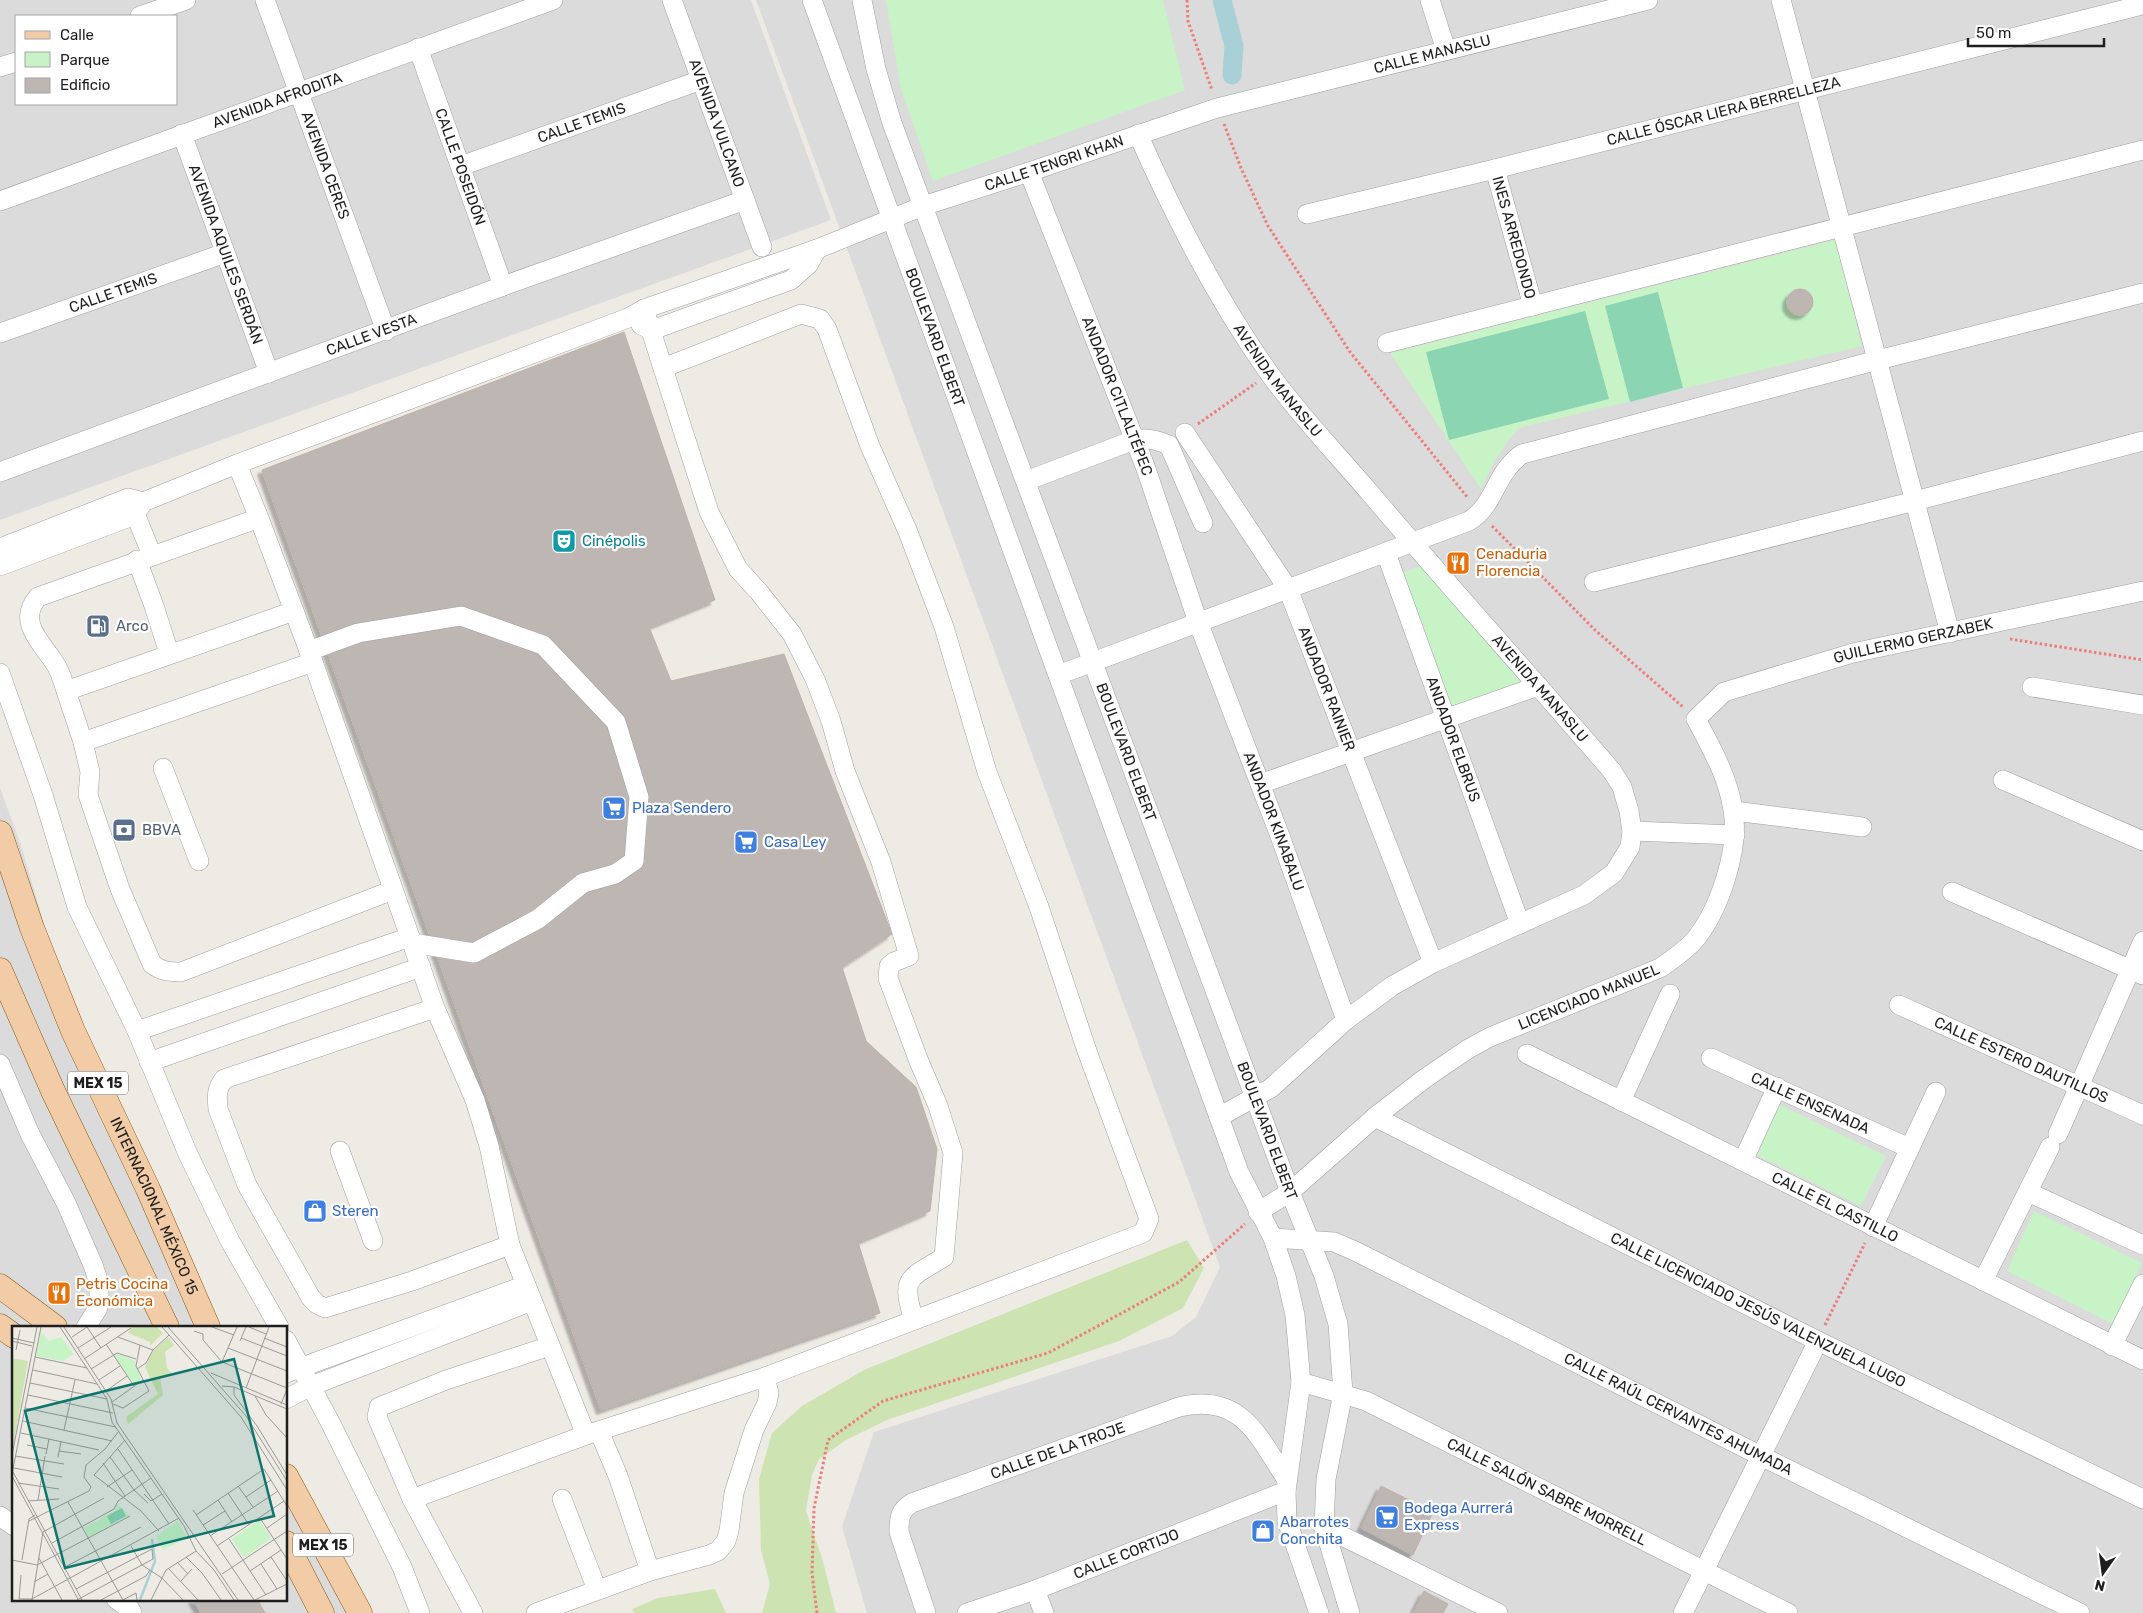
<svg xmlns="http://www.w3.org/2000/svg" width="2143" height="1613" font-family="Rubik,sans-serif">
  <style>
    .residential { fill: #dcdbdb; fill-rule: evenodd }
    .grass { fill: #cde3b1 }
    .park { fill: #c7f3c7 }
    .pitch { fill: #8cd5b3 }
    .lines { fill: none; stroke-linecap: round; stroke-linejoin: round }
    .canal { stroke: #aad0d7; stroke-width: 19 }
    .building { fill: #beb6b2; stroke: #beb1a9; filter: url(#shadow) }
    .minor-casing { stroke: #9f9f9f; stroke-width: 20 }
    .major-casing { stroke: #885810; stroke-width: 25 }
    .path { stroke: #eb7d7a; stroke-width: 3; stroke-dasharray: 2.5 2.5; stroke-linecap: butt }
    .minor { stroke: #fff; stroke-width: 19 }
    .major { stroke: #f2cca6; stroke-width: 24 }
    .labels { text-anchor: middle; stroke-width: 4.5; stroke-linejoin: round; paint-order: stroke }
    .shield { fill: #fff; stroke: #626262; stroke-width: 1 }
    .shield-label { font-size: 14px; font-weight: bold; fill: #1e1e1e }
    .street-label { font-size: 15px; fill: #1e1e1e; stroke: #fff }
    .culture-label { font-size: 15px; fill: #0d838f; stroke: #fff; text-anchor: start }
    .food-label { font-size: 15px; fill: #c56008; stroke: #fff; text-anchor: start }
    .service-label { font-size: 15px; fill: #4e5e75; stroke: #fff; text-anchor: start }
    .shop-label { font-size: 15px; fill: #366cbe; stroke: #fff; text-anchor: start }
    .inset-river { fill: none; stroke: #aad0d7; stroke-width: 2.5 }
    .inset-road { fill: none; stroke: #9b9995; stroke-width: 1 }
    .view { fill: #0f766e; fill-opacity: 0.15; stroke: #0f766e; stroke-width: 2.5 }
    .inset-edge { fill: none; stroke: #1e1e1e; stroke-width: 2.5 }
  </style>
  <defs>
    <filter id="shadow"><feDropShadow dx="-4.5" dy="4.5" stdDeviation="1" flood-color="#0004"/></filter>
  </defs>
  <rect width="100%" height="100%" fill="#eeebe5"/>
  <path class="residential" d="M0,0H751L831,220L0,520ZM16,16H176V104H16Z
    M756,0H2143V1613H867L842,1527L874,1432L1172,1336L1196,1317L1220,1267Z
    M0,788L21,845L83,1058L215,1327H14V1599H286V1470L359,1613H0Z"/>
  <path class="grass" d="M1187,1240L1204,1268L1183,1308L1119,1341L887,1420L846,1440L819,1459L812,1475L806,1511L822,1558L836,1613H762L770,1584L761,1550L759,1479L772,1433L802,1406L864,1370Z
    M715,1589L726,1613H634L632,1609L658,1598Z"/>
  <path class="park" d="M886,0H1163L1185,90L933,181L901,89Z
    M1835,240L1862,346L1519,428C1502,447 1491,466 1481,489L1390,353Z
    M1423,566L1529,690L1455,715L1403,572Z
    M1774,1102L1886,1156L1861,1206L1750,1152Z
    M2034,1211L2142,1263L2113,1324L2007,1271Z"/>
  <path class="pitch" d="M1658,292L1683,388L1630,402L1605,306Z
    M1585,311L1609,399L1449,440L1426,352Z"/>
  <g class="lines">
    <path class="canal" d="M1222,0L1234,46L1232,75"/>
  </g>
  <path class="building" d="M1787 302a13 13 0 1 1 26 0a13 13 0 1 1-26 0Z
    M624,332L715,600L649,627L671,681L784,654L892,934L842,967L866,1041L916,1087L937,1149L930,1211L858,1242L880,1313L601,1410L262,470Z
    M1381,1486L1433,1512L1413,1555L1361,1528Z
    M1424,1591L1448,1604L1443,1613H1413Z
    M193,1599H257L265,1613H201Z"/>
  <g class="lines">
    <g class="minor-casing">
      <g id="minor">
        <path id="s1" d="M265,0L386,331"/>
        <path id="s2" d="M672,0L762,247"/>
        <path id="s3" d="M812,0L1239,1172L1273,1238L1286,1276L1295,1315L1301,1382L1286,1491L1287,1521L1319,1613"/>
        <path id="s4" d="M862,0L876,69L892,123L1290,1192L1324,1276L1338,1324L1343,1393L1326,1479L1324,1527L1350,1613"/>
        <path d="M1430,0L1446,50"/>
        <path d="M1781,0L1950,633"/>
        <path d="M140,16L186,0"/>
        <path id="s5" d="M418,48L503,286"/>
        <path d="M0,67L16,62"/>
        <path id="s6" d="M182,134L269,373"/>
        <path id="s7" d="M1138,134C1175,218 1216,298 1269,373C1299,415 1336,453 1370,493C1449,586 1532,678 1612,771L1622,787L1629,811L1632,831L1630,847L1614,873L1584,895L1433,963L1392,986L1346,1020L1271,1088L1219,1117"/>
        <path id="s8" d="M461,166L701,80"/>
        <path id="s9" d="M1495,169L1533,306"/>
        <path id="s10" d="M1029,172L1145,466L1198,622L1280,836L1346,1020"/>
        <path id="s11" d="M0,201L553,0"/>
        <path id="s12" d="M1307,214L1495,169L2138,6"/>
        <path d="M644,309L709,512L738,569L759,592L792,634L815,679L831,721L845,771L881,862L909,956L894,962L889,966L888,978L918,1059L938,1106L953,1153L944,1257C909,1279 900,1276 914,1320"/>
        <path d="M641,325L652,330L791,280L808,265L817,249"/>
        <path id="s13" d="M0,333L225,253"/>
        <path d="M1387,343L2143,150"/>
        <path d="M663,368L801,314L820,319L827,329L870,446L908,532L944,627L987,772L1039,907L1087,1051L1149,1219L1143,1233L765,1377"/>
        <path id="s14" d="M1185,433L1288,589L1433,963"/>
        <path d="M237,464L259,518L294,611L66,691C63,681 60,670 54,662C40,641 17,621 38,597L259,518"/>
        <path id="s15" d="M0,472L503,286L745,200"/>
        <path d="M1026,481L1134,440C1147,437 1158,440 1169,445L1203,523"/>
        <path d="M131,504L152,555"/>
        <path d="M0,548L128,498L143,502"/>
        <path id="s16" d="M1386,553L1520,924"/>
        <path d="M137,560L154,606L169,653"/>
        <path id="s17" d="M0,566L135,515L143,502L237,464L628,318L644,309L817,249L923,206L1029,172L1217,108L1648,0"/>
        <path d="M1594,582L1915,501L2143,441"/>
        <path d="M294,611L313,662"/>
        <path d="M309,651L358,633L461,616L543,645L616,722L639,797L634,861L615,874L583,883L538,919L474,953L412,943"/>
        <path d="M0,673L43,795L77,907L137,1031L187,1152L230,1241L279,1327"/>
        <path d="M1058,675L1469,521C1496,504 1494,474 1522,454L1878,360L2143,293"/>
        <path d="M2032,687L2143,705"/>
        <path d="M66,691L83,742"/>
        <path d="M163,768L199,861"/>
        <path d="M2003,780L2143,841"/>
        <path d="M1260,784L1538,686"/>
        <path d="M1734,811L1862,827"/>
        <path d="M1632,831L1735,835"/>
        <path d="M393,890L181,972C169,972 161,971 152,964L120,889L88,795L90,772L83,742L313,662L435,1008L475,1100L489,1146L510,1245L412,1281L325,1308L317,1304L311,1298L247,1185L218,1109C217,1097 216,1089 224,1079L435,1008"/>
        <path d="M1952,892L2143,975"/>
        <path id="s18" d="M1899,1005L2143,1115"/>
        <path d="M137,1031L410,937"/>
        <path id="s19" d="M1527,1054L2143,1360"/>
        <path id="s20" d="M1711,1058L1909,1148"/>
        <path d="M149,1062L421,967"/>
        <path d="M0,1064L30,1134L66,1203L93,1265L99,1283V1296L98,1308L86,1327"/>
        <path d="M1621,1101L1670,994"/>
        <path id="s21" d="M1375,1117L1818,1341L2143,1499"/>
        <path d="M2058,1134L2143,941"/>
        <path d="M340,1151L373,1241"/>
        <path d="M1743,1161L1777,1087"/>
        <path d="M2028,1192L2143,1245"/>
        <path id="s22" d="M1258,1212L1290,1192L1375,1117L1424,1079L1468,1049L1490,1037L1660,968C1672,960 1683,952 1693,942C1719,912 1740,849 1733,810C1728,777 1712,749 1696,719L1724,692L1853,653L2143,591"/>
        <path d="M1873,1227L1936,1092"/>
        <path id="s23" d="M1273,1238L1334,1242L1355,1251L1761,1456L2080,1613"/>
        <path d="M510,1245L586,1435L412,1499L377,1417L379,1407L446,1380L550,1346"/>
        <path d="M1983,1281L2050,1147"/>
        <path d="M286,1340L330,1422L402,1567L420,1613"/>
        <path d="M2112,1346L2143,1284"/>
        <path d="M286,1373L526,1285"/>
        <path id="s24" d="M1301,1382L1366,1401L1788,1613"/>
        <path d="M286,1399L311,1386L532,1301"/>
        <path d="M599,1431L618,1476L650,1571"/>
        <path d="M412,1499L473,1613"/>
        <path d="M562,1499L597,1590"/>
        <path d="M0,1516L14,1526"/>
        <path d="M1324,1527L1498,1613"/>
        <path d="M1035,1590L1044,1613"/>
        <path d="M116,1599L130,1609L132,1613"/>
        <path d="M536,1613L650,1571L709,1555L718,1551L726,1541L729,1531L734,1493L754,1430L767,1403L769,1393L765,1377L586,1435"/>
        <path id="s25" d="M926,1613L899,1532C899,1518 900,1510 912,1503L1179,1407C1241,1392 1258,1436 1287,1480"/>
        <path id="s26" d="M967,1613L1035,1590L1286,1491"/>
        <path d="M1683,1613L1818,1341"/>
      </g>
    </g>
    <g class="major-casing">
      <g id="major">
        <path id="s27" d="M0,833L32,928L73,1031L148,1189L208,1327"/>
        <path d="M0,970L53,1091L167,1327"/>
        <path d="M0,1286L55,1327"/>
        <path d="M0,1326L14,1336"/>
        <path d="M286,1476L360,1613"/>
        <path d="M286,1543L322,1613"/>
      </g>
    </g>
    <path class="path" d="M1187,0L1188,21L1212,90
      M1224,124L1241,168L1268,226L1350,352L1468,498
      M1198,424L1256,383
      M1492,526L1595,630L1683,707
      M2010,639L2143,660
      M1825,1325L1865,1243
      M817,1613L812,1573L814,1508L828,1440L883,1401L1048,1353L1179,1282L1245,1224"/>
    <use href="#minor" class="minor"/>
    <use href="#major" class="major"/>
  </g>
  <defs>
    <g id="theatre-square" transform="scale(1.25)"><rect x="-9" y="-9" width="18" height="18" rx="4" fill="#0f9aa8" stroke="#fff"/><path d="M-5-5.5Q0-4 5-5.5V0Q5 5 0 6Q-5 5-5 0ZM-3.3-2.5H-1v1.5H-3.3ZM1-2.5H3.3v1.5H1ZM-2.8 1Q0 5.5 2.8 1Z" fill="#fff"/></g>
    <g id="restaurant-square" transform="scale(1.25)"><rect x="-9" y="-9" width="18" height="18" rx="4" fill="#e8710a" stroke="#fff"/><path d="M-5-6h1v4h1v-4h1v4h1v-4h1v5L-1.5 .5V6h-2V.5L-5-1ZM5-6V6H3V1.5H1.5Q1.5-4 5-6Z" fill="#fff"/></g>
    <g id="fuel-square" transform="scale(1.25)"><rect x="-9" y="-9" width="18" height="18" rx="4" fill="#5c6f8a" stroke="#fff"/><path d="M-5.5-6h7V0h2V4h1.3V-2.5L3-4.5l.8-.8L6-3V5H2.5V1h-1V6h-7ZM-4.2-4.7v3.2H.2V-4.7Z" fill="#fff"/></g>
    <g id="supermarket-square" transform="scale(1.25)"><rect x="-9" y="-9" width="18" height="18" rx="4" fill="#3f7fe0" stroke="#fff"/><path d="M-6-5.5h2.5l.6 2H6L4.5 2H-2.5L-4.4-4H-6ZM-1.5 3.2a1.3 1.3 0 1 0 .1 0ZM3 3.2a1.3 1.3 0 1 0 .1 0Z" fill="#fff"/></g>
    <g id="bank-square" transform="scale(1.25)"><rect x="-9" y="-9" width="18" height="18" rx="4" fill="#5c6f8a" stroke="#fff"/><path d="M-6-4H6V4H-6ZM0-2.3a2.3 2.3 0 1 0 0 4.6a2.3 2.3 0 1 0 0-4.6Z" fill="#fff"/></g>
    <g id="shop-square" transform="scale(1.25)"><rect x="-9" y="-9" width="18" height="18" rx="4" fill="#3f7fe0" stroke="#fff"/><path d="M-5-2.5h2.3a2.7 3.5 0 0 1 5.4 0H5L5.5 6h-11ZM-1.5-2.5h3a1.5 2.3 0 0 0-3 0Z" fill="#fff"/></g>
  </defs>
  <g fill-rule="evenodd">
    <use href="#theatre-square" x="564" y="541"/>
    <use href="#restaurant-square" x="1458" y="563"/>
    <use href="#fuel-square" x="98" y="626"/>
    <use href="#supermarket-square" x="614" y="808"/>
    <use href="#bank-square" x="124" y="830"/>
    <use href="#supermarket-square" x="746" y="842"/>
    <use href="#shop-square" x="315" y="1211"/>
    <use href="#restaurant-square" x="59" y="1293"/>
    <use href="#supermarket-square" x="1387" y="1517"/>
    <use href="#shop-square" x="1263" y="1531"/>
  </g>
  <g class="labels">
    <g class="shield">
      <rect x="68" y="1071.5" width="60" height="23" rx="4"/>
      <rect x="293" y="1533.5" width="60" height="23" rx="4"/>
    </g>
    <g class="shield-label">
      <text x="98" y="1088">MEX 15</text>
      <text x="323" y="1550">MEX 15</text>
    </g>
    <g class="street-label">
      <text dy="5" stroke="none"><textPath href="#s17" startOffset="1526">CALLE MANASLU</textPath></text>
      <text dy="5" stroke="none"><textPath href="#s11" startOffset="295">AVENIDA AFRODITA</textPath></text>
      <text dy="5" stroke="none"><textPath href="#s12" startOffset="429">CALLE ÓSCAR LIERA BERRELLEZA</textPath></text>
      <text dy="5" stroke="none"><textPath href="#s8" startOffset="128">CALLE TEMIS</textPath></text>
      <text dy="5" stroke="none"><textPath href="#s2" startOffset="131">AVENIDA VULCANO</textPath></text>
      <text dy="5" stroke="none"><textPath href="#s17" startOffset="1132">CALLE TENGRI KHAN</textPath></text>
      <text dy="5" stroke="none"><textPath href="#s1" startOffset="176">AVENIDA CERES</textPath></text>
      <text dy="5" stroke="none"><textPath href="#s5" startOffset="126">CALLE POSEIDÓN</textPath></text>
      <text dy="5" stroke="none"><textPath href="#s9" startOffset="71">INES ARREDONDO</textPath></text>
      <text dy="5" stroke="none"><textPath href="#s6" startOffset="128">AVENIDA AQUILES SERDÁN</textPath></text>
      <text dy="5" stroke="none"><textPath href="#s13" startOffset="120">CALLE TEMIS</textPath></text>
      <text dy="5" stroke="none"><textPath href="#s15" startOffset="396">CALLE VESTA</textPath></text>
      <text dy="5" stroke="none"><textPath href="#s3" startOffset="359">BOULEVARD ELBERT</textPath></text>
      <text dy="5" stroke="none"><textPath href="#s7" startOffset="284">AVENIDA MANASLU</textPath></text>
      <text dy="5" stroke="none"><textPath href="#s10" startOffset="241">ANDADOR CITLALTÉPEC</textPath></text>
      <text dy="5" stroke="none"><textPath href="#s22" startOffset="992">GUILLERMO GERZABEK</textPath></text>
      <text dy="5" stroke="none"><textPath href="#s7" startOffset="689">AVENIDA MANASLU</textPath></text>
      <text dy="5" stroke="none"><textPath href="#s14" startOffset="294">ANDADOR RAINIER</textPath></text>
      <text dy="5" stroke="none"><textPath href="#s16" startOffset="198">ANDADOR ELBRUS</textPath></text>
      <text dy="5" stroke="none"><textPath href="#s4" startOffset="798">BOULEVARD ELBERT</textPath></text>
      <text dy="5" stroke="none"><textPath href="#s10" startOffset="694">ANDADOR KINABALU</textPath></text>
      <text dy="5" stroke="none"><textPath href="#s22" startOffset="398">LICENCIADO MANUEL</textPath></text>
      <text dy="5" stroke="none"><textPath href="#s18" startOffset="134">CALLE ESTERO DAUTILLOS</textPath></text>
      <text dy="5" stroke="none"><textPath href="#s20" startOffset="109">CALLE ENSENADA</textPath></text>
      <text dy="5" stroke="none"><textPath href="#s4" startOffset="1202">BOULEVARD ELBERT</textPath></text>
      <text dy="5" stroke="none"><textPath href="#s27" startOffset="404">INTERNACIONAL MÉXICO 15</textPath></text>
      <text dy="5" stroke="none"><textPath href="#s19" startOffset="344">CALLE EL CASTILLO</textPath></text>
      <text dy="5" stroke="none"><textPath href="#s21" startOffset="429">CALLE LICENCIADO JESÚS VALENZUELA LUGO</textPath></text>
      <text dy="5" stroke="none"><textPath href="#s23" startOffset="446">CALLE RAÚL CERVANTES AHUMADA</textPath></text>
      <text dy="5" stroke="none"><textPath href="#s25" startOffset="274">CALLE DE LA TROJE</textPath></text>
      <text dy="5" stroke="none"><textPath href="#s24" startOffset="270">CALLE SALÓN SABRE MORRELL</textPath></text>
      <text dy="5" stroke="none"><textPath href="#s26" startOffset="170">CALLE CORTIJO</textPath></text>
    </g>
    <g class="culture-label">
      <text x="582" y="546">Cinépolis</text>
    </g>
    <g class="food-label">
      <text x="1476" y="559">Cenaduria<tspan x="1476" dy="17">Florencia</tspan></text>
      <text x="76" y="1289">Petris Cocina<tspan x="76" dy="17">Económica</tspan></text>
    </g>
    <g class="service-label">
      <text x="116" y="631">Arco</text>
      <text x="142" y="835">BBVA</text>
    </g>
    <g class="shop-label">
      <text x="632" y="813">Plaza Sendero</text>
      <text x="764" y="847">Casa Ley</text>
      <text x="332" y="1216">Steren</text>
      <text x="1404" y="1513">Bodega Aurrerá<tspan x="1404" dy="17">Express</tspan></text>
      <text x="1280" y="1527">Abarrotes<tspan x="1280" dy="17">Conchita</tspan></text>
    </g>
  </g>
  <g transform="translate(12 1326)">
    <rect width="275" height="275" fill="#eeebe5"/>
    <path d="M120,1H145L151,7L138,20V16L116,7ZM156,11L162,19L153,26L155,42L161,49L148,51L151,69L116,98L114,91L146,68L133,41L141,25ZM0,32L16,35L0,127Z" fill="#cde3b1"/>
    <path d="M29,6L37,15L49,11L62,28L51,35L24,30ZM104,28L122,34L129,54L122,59L102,30ZM105,178L117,189L77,211L72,202L103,185ZM247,194L259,212L232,232L220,213ZM166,195L175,212L151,224L144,210Z" fill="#c7f3c7"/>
    <path d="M110,182L114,190L99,198L95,190Z" fill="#8cd5b3"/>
    <path class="inset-river" d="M128,274L143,235L140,213"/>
    <path class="inset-road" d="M48,1L95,73L100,96L172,200L184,225L202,244L222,274M52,1L99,73L105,97L226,274M75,1L89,22M150,1L229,91L275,164M156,1L234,90L275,155M200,1L222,9M237,1L254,8M182,5L191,8V14L210,36L275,62M60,11L75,1M106,11L141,24M0,12L22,17M229,12L275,30M252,12L275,21M0,15L20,20M228,15L234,1M94,18L122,60M66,22L99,1M216,22L275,45M4,24L8,4M23,31L75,42M72,33L119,2M210,36L225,1M79,43L105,27L124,33M125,43L134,37L141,24L157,9M21,44L85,58M199,47L275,79M87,54L108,40M18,57L95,73M210,60L222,61L275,83M222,61V69L245,100L275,149M234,62L257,1M94,65L115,50M16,69L101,87M243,70L254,89L275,112M100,76L131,54M101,78L111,82L137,65L124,40L128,19M269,78L275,63M13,82L104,101M11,95L100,115M52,104L63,54M9,107L87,124M113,114L82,149L129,185L147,205M15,119L35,123M106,123L157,198M47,125L69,128M34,128L37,113M0,129L25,1M3,130L52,138M46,131L49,116M98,131L122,164L136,177M91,137L113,170M2,142L50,151M1,146L70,274M0,148L29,1M0,150L66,273M6,157L47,163M226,160L241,181M95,161L120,144M216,167L237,199M132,168L139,175L150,168M234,171L259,154M26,174L33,130M206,174L220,196M16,175L47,173M56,176L111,274M181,184L242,274M184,189L252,143L275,180M248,192L275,233M17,195L77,165L79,161L72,151L74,139L93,123L107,105M191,199L213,185M255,202L275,188M198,210L266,165M217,213L254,269M40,217L102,183L106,175L139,152M119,220L130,239L150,252L171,274M205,220L272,175M174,231L190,247L209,274M259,231L275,255M27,232L50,274M0,234L25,239L118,190M10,234L17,193L23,189M165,236L176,248M249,238L265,263M53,241L129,201M156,242L186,274M238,245L269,224M210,248L275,205M169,255L180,243M22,256L36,248M64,263L140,223L141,233L65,274M7,273H20L167,192M7,273L9,249M20,274L31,206L92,172M89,274L134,250L138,244M111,274L124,267L125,274M139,274L154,244L184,225M243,274L275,258"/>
    <path class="view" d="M222,33L262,190L53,242L13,85Z"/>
    <rect width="275" height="275" class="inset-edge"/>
  </g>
  <rect x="15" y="15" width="162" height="90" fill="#ffffff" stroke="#a5a5a5"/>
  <rect x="25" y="31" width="25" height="8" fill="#f2cca6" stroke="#a5a5a5"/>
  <text x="60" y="40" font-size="15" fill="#1e1e1e">Calle</text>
  <rect x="25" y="52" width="25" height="15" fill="#c7f3c7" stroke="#a5a5a5"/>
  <text x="60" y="65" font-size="15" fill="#1e1e1e">Parque</text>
  <rect x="25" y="78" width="25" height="15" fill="#beb6b2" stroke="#a5a5a5"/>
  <text x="60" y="90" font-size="15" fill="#1e1e1e">Edificio</text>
  <g transform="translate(2103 1573) rotate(194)" stroke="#ffffff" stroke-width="4" paint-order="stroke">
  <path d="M0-4L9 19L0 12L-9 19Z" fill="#1e1e1e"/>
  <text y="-8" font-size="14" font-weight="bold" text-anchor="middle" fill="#1e1e1e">N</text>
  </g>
  <path d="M1968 38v8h136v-8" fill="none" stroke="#1e1e1e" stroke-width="2.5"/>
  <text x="1976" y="38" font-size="15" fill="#1e1e1e" stroke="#ffffff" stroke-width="4" paint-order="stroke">50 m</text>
</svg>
